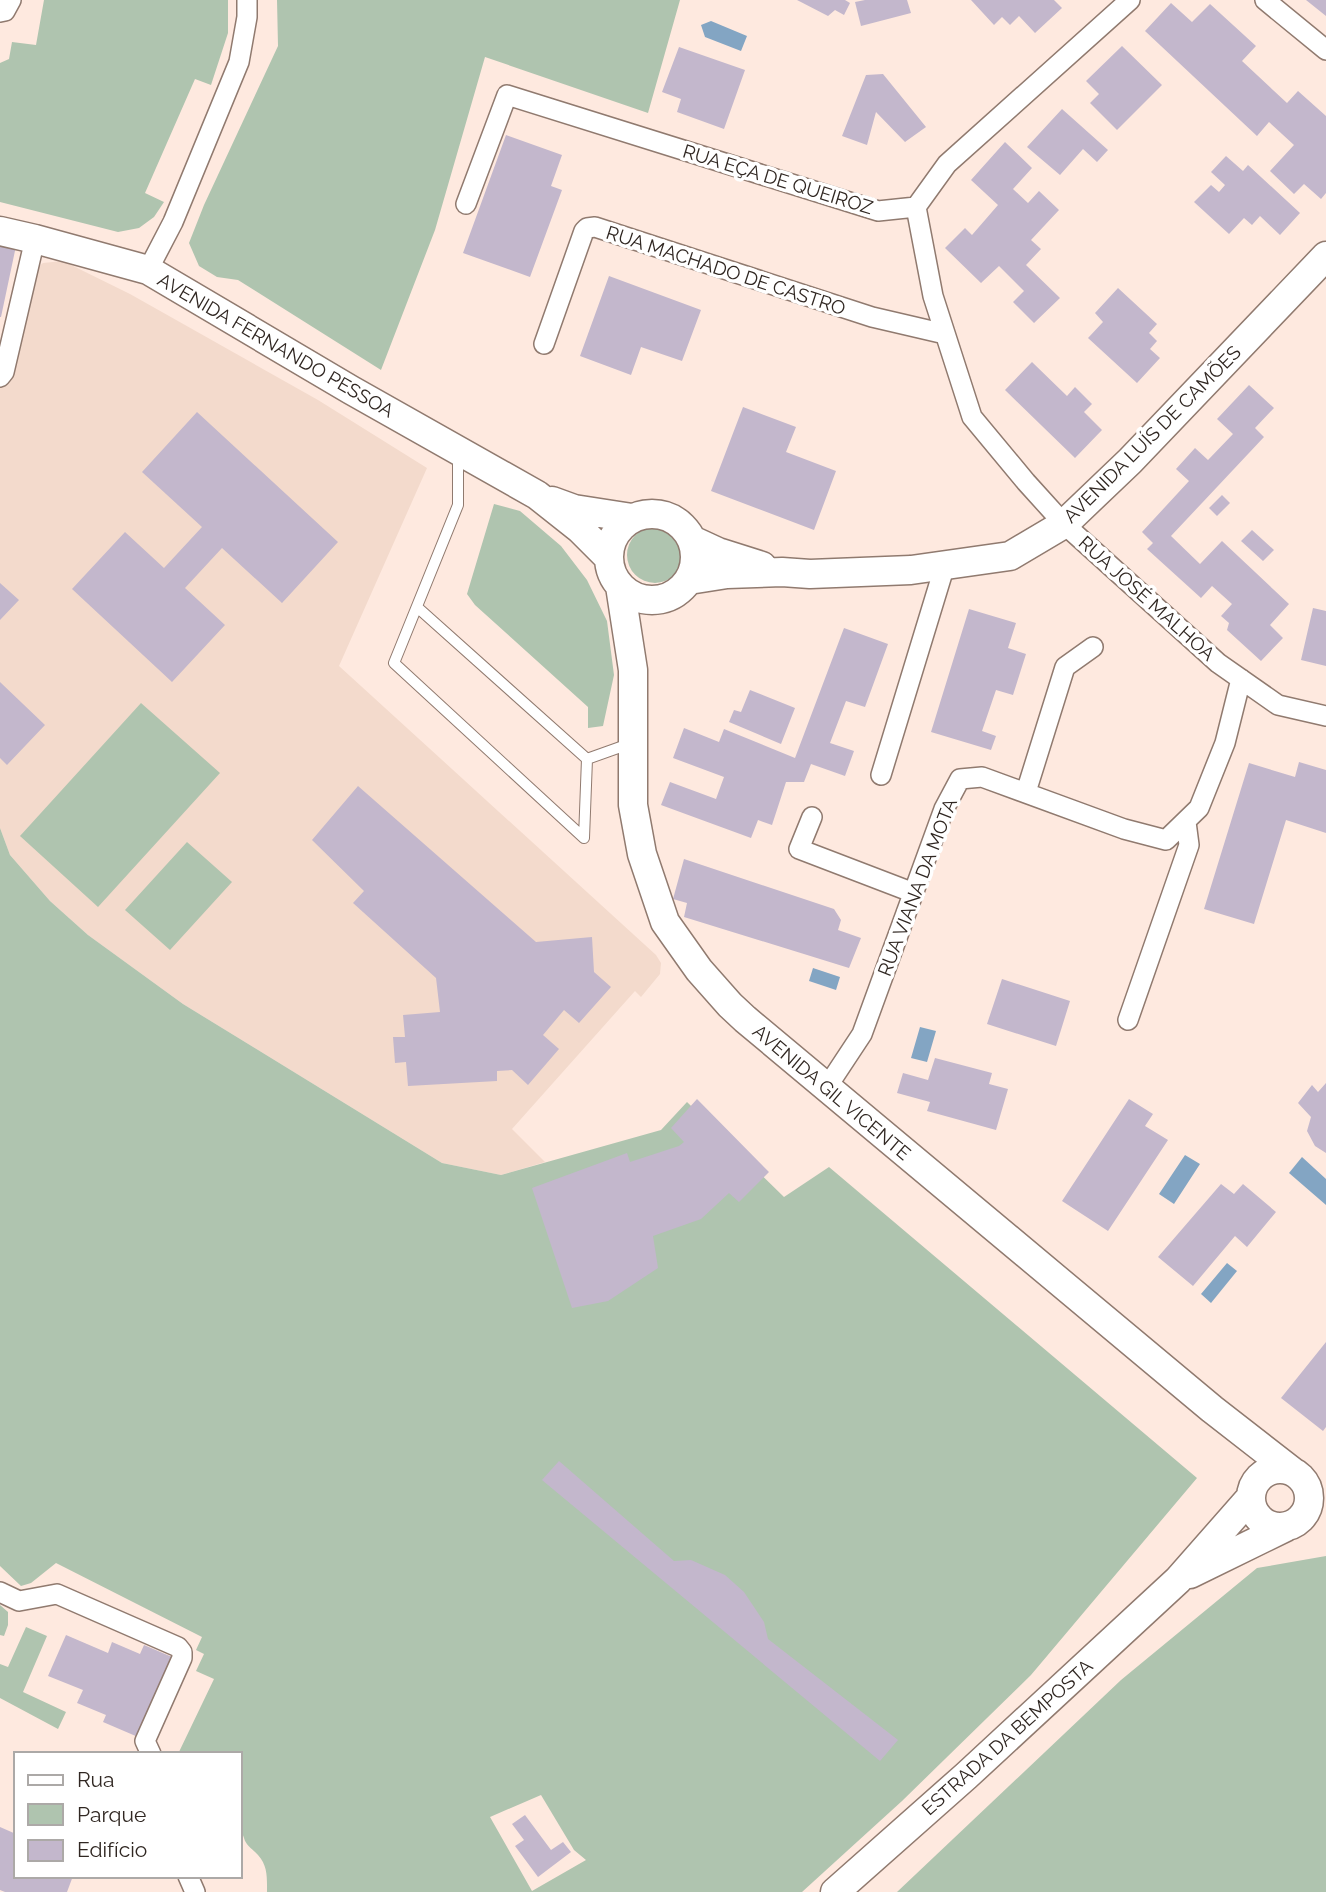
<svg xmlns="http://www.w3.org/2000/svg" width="1326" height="1892" font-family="Raleway,sans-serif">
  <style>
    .built { fill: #f3dacc }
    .green { fill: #afc4af; fill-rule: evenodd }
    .water { fill: #83a5c3 }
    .building { fill: #c3b7cc }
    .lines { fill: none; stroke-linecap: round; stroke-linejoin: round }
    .lane-casing { stroke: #907a6f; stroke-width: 12 }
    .street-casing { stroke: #907a6f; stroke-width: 22 }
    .secondary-casing { stroke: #907a6f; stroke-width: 31 }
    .lane { stroke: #fff; stroke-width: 10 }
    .street { stroke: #fff; stroke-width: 19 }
    .secondary { stroke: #fff; stroke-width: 28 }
    .labels { text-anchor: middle; stroke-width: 7; stroke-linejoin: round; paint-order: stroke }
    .street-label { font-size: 19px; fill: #302722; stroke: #fff }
  </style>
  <rect width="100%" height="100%" fill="#fee9df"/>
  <path class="built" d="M63,261L130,294L318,400L427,468L339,666L656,955L661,963L660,974L641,997L635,991L512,1129L545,1162L501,1175L442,1163L183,1004L88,935L50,901L10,855L0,828V384L38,267L43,263Z"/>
  <path class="green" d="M44,0H228V33L211,85L195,79L145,193L164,202L154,217L139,228L118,232L0,202V63L9,59L12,42L36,45Z
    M277,0H680L648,113L485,57L435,230L381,370L238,280L217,277L199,266L189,243L204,205L278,46Z
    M494,504L520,511L561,546L587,580L607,621L614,675L603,726L588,728V707L475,605L467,594Z
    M627 555a28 28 0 1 1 56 0a28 28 0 1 1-56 0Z
    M141,703L220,773L98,907L20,836Z
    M0,828L10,855L50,901L88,935L183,1004L442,1163L501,1175L661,1130L687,1102L784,1197L829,1167L1197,1478L1031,1675L902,1801L802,1892H267C267,1878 268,1866 258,1855C253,1849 246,1846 244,1838C235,1815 240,1779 240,1754H178L214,1679L196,1671L204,1654L196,1650L202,1637L56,1563L31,1583L21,1586L0,1566ZM541,1795L574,1850L586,1860L532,1891L490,1817Z
    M187,842L232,882L170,950L125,910Z
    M1326,1556V1892H897L1121,1680L1257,1568Z
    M0,1605L8,1612V1625L4,1636L0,1635Z
    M26,1627L47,1636L23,1692L66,1712L58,1729L0,1698V1664L8,1667Z"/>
  <path class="water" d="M711,21L747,36L741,51L705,37L701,25Z
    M813,968L840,977L836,990L809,981Z
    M920,1027L936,1031L927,1062L911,1058Z
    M1185,1155L1200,1164L1174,1204L1159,1194Z
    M1302,1157L1326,1179V1205L1289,1173Z
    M1227,1263L1237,1271L1211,1303L1201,1294Z"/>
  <path class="building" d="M797,0H845L850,3L844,15L835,10L828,16Z
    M865,0H907L911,13L861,26L855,2Z
    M971,0H1054L1062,8L1035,33L1019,16L1010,25L1002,17L994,25Z
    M1306,0H1326V16Z
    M1171,3L1192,22L1210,4L1256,46L1242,61L1287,103L1298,91L1326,116V193L1321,199L1304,184L1294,194L1270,171L1294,145L1269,122L1257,136L1145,31Z
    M1122,46L1162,85L1117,130L1090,103L1099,94L1086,81Z
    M679,47L745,70L724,129L677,112L681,99L662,92Z
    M883,74L926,127L905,142L876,112L867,145L842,136L866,75Z
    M1062,109L1108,150L1097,162L1083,149L1060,175L1027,147Z
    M506,135L562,155L551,186L562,190L530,277L463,253Z
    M1005,142L1032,168L1013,189L1028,203L1039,191L1059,210L1031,240L1041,249L1026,265L1060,298L1034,323L1013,302L1024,291L999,266L981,283L945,248L965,228L972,235L998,205L971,180Z
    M1226,156L1243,171L1248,165L1300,213L1280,235L1260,216L1252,225L1244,218L1229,234L1194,202L1211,185L1219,192L1225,185L1211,172Z
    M0,243L16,246L1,317H0Z
    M609,276L701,310L682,361L641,347L631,375L580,356Z
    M1118,288L1157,324L1149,333L1157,341L1150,349L1160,358L1137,383L1088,338L1103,322L1095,313Z
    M1032,362L1067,396L1075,387L1092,404L1084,412L1102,430L1075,458L1005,390Z
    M1249,385L1274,408L1255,428L1264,437L1171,536L1200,564L1222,541L1289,604L1270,625L1283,638L1261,661L1227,630L1229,623L1221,616L1232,604L1212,586L1201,598L1147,549L1153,543L1142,532L1189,481L1176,469L1195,448L1208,460L1233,434L1217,419Z
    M743,407L796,427L786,452L836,471L814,530L711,491Z
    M197,412L338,542L282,603L222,548L185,588L225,625L172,682L72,589L125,532L164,568L202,527L142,472Z
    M1222,495L1230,503L1217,516L1209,508Z
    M1252,530L1274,550L1263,561L1241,541Z
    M0,583L19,600L0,620Z
    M1313,608L1326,611V666L1301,660Z
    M969,609L1016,623L1008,648L1026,654L1013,695L996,690L982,731L996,736L991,750L931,732Z
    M844,628L888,644L865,707L846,701L830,743L854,751L845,776L811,764L804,782H786L772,825L758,820L751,838L661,805L670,782L716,799L724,777L673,758L684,728L719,742L724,729L795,758Z
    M0,682L45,725L7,765L0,758Z
    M750,690L795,708L781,744L729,722L734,710L741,712Z
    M1299,762L1326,770V833L1286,820L1254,924L1204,909L1249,763L1295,777Z
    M358,786L536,942L592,937L594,972L611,987L579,1023L564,1010L543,1035L559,1049L528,1085L512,1070L497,1071V1081L408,1086L406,1062L395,1063L393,1037H405L403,1015L440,1012L436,978L353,903L364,891L312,840Z
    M684,859L834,909L841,920L838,930L861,938L849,968L684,917L687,903L673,899Z
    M1002,979L1070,1001L1056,1046L987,1024Z
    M935,1058L992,1073L989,1084L1008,1089L996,1130L927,1111L930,1102L897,1093L903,1073L928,1080Z
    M1326,1083V1153L1315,1146L1307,1131L1311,1117L1298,1103L1312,1085L1318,1092Z
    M697,1099L769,1172L739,1202L729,1193L701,1219L653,1236L658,1268L608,1301L572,1308L532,1188L627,1153L630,1162L679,1146L684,1142L671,1128Z
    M1129,1099L1153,1114L1145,1126L1168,1140L1108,1231L1062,1201Z
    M1221,1184L1234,1194L1243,1184L1276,1212L1247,1247L1235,1236L1193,1286L1158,1257Z
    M1326,1342V1427L1323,1431L1281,1398Z
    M559,1461L674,1561L691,1560L725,1575L744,1592L764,1622L768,1639L898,1740L880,1761L542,1480Z
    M66,1635L108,1653L112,1642L140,1654L144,1645L172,1657L138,1737L103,1722L106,1715L77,1703L83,1690L48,1676Z
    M525,1815L551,1850L563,1842L571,1852L538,1877L515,1846L524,1840L512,1824Z
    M0,1827L16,1834V1876H73L67,1892H5L0,1890Z"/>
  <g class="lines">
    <g class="lane-casing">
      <path id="lane" d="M458,456V505L394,663L584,838L587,759
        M417,607L587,759
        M587,759L629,744"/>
    </g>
    <g class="street-casing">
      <path id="street" d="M1265,0L1326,50
        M0,12L5,11L11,0
        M466,204L507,95L878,211L916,207L947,164L1130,0
        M916,207L933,296L972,417L1026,482L1064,524L1218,663L1278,705L1326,716
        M148,270L173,222L239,62L247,17V0
        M544,344L584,231L587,228L595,227L872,317L945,334
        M0,377L4,372L35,239
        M881,775L945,565
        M1026,792L1065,667L1093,647
        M812,817L799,849L914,893
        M1128,1020L1189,845L1186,822
        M827,1087L862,1034L944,809L960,779L982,777L1124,829L1166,840L1199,808L1225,743L1241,679
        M0,1592L19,1601L57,1594L178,1647L182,1652V1658L145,1741L151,1754
        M188,1876L195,1892"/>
    </g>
    <g class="secondary-casing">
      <path id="secondary" d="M0,231L35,239L148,270L351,390L537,495L580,529L609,558
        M552,501L574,509L632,518
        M609 557a43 43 0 1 1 86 0a43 43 0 1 1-86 0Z
        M692,540L718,552L762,566
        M689,580L727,574L782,572L810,574L911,570L1010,556L1064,524L1130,461L1326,256
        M620,586L633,670V805L642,854L665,922L699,970L730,1005L745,1019L1212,1409L1293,1472
        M1251 1498a29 29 0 1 1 58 0a29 29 0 1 1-58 0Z
        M1190,1574L1286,1527
        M835,1892L966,1776L1178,1580L1251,1497"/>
    </g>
    <use href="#lane" class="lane"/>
    <use href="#street" class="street"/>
    <use href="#secondary" class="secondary"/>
  </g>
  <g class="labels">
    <g class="street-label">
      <text transform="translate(778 179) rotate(17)" y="7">RUA EÇA DE QUEIROZ</text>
      <text transform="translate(726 270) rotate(18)" y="7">RUA MACHADO DE CASTRO</text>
      <text transform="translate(276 345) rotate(30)" y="7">AVENIDA FERNANDO PESSOA</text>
      <text transform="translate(1152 434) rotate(-45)" y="7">AVENIDA LUÍS DE CAMÕES</text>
      <text transform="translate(1147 598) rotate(42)" y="7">RUA JOSÉ MALHOA</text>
      <text transform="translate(917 887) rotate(-69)" y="7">RUA VIANA DA MOTA</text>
      <text transform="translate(832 1092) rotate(40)" y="7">AVENIDA GIL VICENTE</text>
      <text transform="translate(1007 1737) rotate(-42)" y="7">ESTRADA DA BEMPOSTA</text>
    </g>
  </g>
  <rect x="14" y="1752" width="228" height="126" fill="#ffffff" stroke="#aca9a7" stroke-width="2"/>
  <rect x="28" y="1775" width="35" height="10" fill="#ffffff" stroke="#aca9a7" stroke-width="2"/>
  <text x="77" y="1787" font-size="21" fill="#302722">Rua</text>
  <rect x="28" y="1804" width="35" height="21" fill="#afc4af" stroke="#aca9a7" stroke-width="2"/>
  <text x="77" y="1822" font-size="21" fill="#302722">Parque</text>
  <rect x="28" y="1840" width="35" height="21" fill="#c3b7cc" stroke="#aca9a7" stroke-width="2"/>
  <text x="77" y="1857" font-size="21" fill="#302722">Edifício</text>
</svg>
